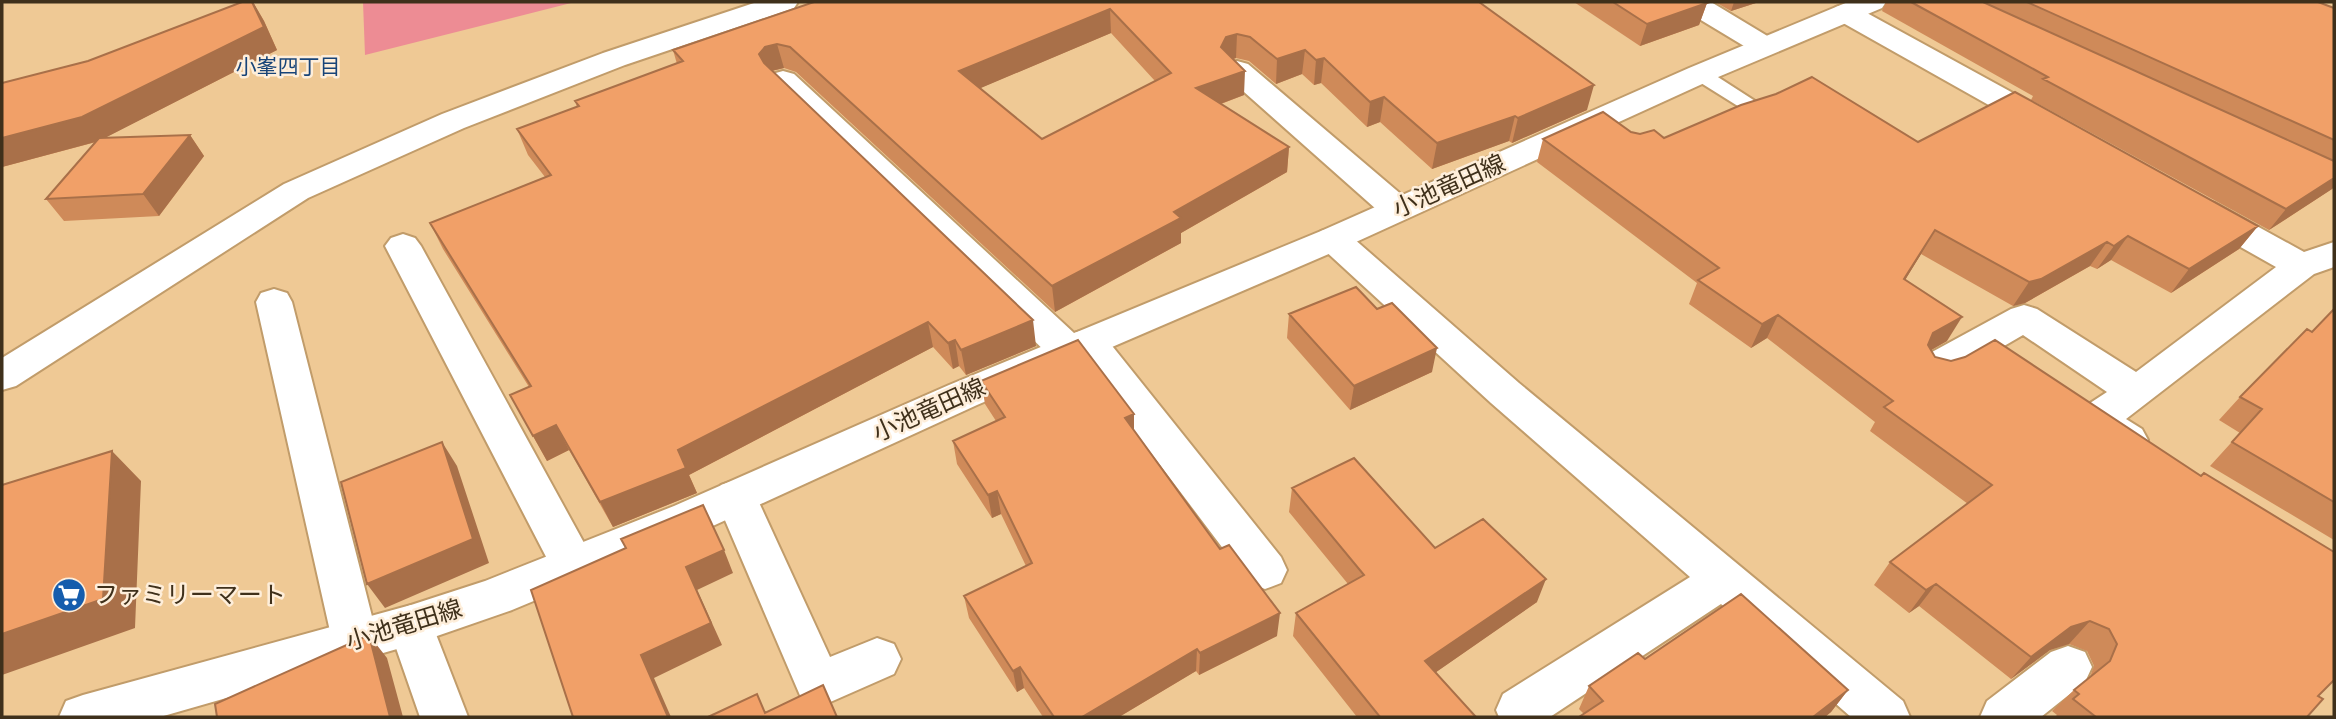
<svg xmlns="http://www.w3.org/2000/svg" width="2336" height="719" font-family="Overpass,'Noto Sans JP',sans-serif">
  <style>
    .green { fill: #ed8c94 }
    .lines { fill: none; stroke-linecap: round; stroke-linejoin: round }
    .lane-casing { stroke: #c19c6a; stroke-width: 4 }
    .street-casing { stroke: #c19c6a; stroke-width: 4 }
    .secondary-casing { stroke: #c19c6a; stroke-width: 4 }
    .lane { fill: #fff; fill-rule: evenodd }
    .street { fill: #fff; fill-rule: evenodd }
    .secondary { fill: #fff; fill-rule: evenodd }
    .wall { fill: #cf8a59; fill-rule: evenodd }
    .shaded-wall { fill: #a97049 }
    .building { fill: #f1a068; stroke: #a97049; stroke-width: 2; fill-rule: evenodd }
    .labels { text-anchor: middle; stroke-width: 5; stroke-linejoin: round; paint-order: stroke }
    .far-neighbourhood-label { font-size: 21px; fill: #184478; stroke: #feeeda }
    .street-label { font-size: 24px; fill: #3f301b; stroke: #feeeda }
    .poi-label { font-size: 24px; fill: #3f301b; stroke: #feeeda; text-anchor: start }
  </style>
  <rect width="100%" height="100%" fill="#efc995"/>
  <path class="green" d="M363,2H575L365,55Z"/>
  <g class="lines">
    <g class="lane-casing">
      <path id="lane" d="M1700,68L1707,70L1769,110C1762,119 1742,123 1731,121L1728,116L1731,111L1741,108L1693,78L1690,74L1693,70Z"/>
    </g>
    <g class="street-casing">
      <path id="street" d="M1677,2H1711L1774,40L1779,46L1774,52L1764,55L1754,52L1681,8Z
        M1846,4L1856,7L2057,117L2062,124L2057,131L2046,133L2035,131L1836,19L1832,13L1836,7Z
        M1237,61L1248,64L1409,201L1414,209L1409,217L1397,220L1385,217L1226,76L1222,70L1226,64Z
        M783,71L794,74L1074,333L1088,329L1101,332L1281,557L1287,570L1281,583L1265,589L1249,583L1081,360L1068,364L1054,360L772,86L768,80L772,74Z
        M2203,200L2215,203L2304,252L2334,242V267L2314,274L2126,419L2142,429L2148,440L2142,451C2137,453 2131,456 2126,455C2108,453 2083,435 2075,420L2081,409L2107,392L2023,335L1949,378L1935,382L1921,378L1916,368L1921,358L2011,309L2024,305L2037,309L2136,372L2276,267L2191,219L2186,211L2191,203Z
        M1333,228L1345,231L1519,383L1903,701L1910,717H1851L1721,604L1550,717H1499L1496,710L1503,694L1690,577L1491,403L1321,247L1316,239L1321,231Z
        M403,234L415,238L421,246L589,552L595,565L589,578L573,583L557,578L385,246L391,238Z
        M274,289L287,293L292,302L378,640L372,654L355,660L338,654L332,640L256,302L261,293Z
        M736,480L751,485L830,657L877,638L894,644L901,659L894,674L819,707L802,700L715,497L721,485Z
        M411,605L427,611L468,717H420L388,625L395,611Z
        M2068,646L2085,652L2092,667L2085,682L2041,717H1980L1987,701L2051,652Z"/>
    </g>
    <g class="secondary-casing">
      <path id="secondary" d="M757,2H798L794,8L625,65L464,128L308,198L16,386L2,390V358L284,184L442,114L603,53Z
        M1848,2H1886L1882,8L1711,80L1345,247L977,405L704,530L512,610L411,645L160,717H59L66,701L83,695L411,605L485,581L674,506L949,385L1321,231L1689,68Z"/>
    </g>
    <use href="#lane" class="lane"/>
    <use href="#street" class="street"/>
    <use href="#secondary" class="secondary"/>
  </g>
  <path class="wall" d="M253,2L264,21L277,50L104,138L190,135L204,156L159,216L64,221L46,199L96,142L2,167V83L88,61Z
    M814,2H1479L1587,110L1512,143L1509,141L1432,169L1380,122L1367,127L1321,83L1314,85L1302,74L1276,84L1249,61L1236,58L1234,59L1244,95L1221,104L1289,147L1287,172L1181,233V243L1055,312L796,72L784,68L772,71L1036,346L966,375L959,366L953,369L933,347L689,475L697,493L613,527L569,450L547,461L510,395L529,387L443,249L430,223L545,177L528,155L517,129L577,107L575,101L677,64L673,50ZM1111,33L1155,81L1042,139L980,88Z
    M1574,2H1706L1707,3L1699,25L1640,46Z
    M1715,2H1759L1731,11Z
    M1886,2H2318L2334,8V187L2332,189L2269,230L2031,100L2033,96L1882,11Z
    M1631,132L1664,138L1918,142L2258,226L2239,249L2171,293L2111,260L2097,269L2090,266L2025,303L2013,306L1921,254L1905,280L1947,341L1931,350L1935,357L2318,696L2307,717H2055L2057,715L2052,711L2074,690L2090,677L2094,666L2087,651L2069,644L2050,650L2011,679L1919,606L1909,613L1874,585L1890,562L1968,504L1870,431L1875,422L1767,338L1751,348L1689,304L1697,283L1537,162L1543,139Z
    M2334,309V540L2210,466L2240,433L2219,420L2240,397L2312,332Z
    M1289,314L1432,372L1350,410L1287,338Z
    M981,381L1134,431L1277,636L1199,675L1196,671L1119,717H1043L1024,688L1017,692L969,618L964,596L1026,566L1001,514L992,518L957,464L953,441L996,421L985,404Z
    M1292,488L1435,548L1537,602L1436,672L1476,717H1357L1293,636L1296,613L1348,584L1289,512Z
    M1645,659L1848,690L1831,712L1825,717H1579L1584,714L1579,709L1589,686Z"/>
  <path class="shaded-wall" d="M253,2L264,21L277,50L99,141L2,167V138Z
    M1703,2H1706L1705,4L1707,3L1699,25L1640,46L1647,24Z
    M1734,2H1759L1731,11Z
    M1110,9L1111,33L962,96L959,71Z
    M1237,34L1236,58L1225,61L1221,47L1226,37Z
    M777,44L784,68L771,71L766,79L759,54L765,47Z
    M1305,50L1302,74L1276,84L1277,59Z
    M1324,58L1321,83L1314,85L1316,60Z
    M1245,71L1244,95L1196,113V88Z
    M1594,85L1587,110L1512,143L1518,118Z
    M1384,97L1380,122L1367,127L1370,102Z
    M1515,116L1509,141L1432,169L1437,143Z
    M190,135L204,156L159,216L143,194Z
    M1289,147L1287,172L1181,233V243L1055,312L1052,286L1174,212Z
    M2334,178V187L2332,189L2269,230L2286,209Z
    M2258,226L2239,249L2171,293L2189,269Z
    M1935,230L1921,254L1891,303L1904,279Z
    M2128,236L2111,260L2097,269L2114,246Z
    M2107,242L2090,266L2025,303L2013,306L2029,282Z
    M1778,315L1767,338L1751,348L1762,324Z
    M1962,317L1947,341L1919,357L1933,333Z
    M1033,320L1036,346L966,375L961,350Z
    M928,322L933,347L689,475L697,493L613,527L600,502L678,450Z
    M955,340L959,366L953,369L948,343Z
    M1437,348L1432,372L1350,410L1354,386Z
    M1134,414V438L1125,418Z
    M556,425L569,450L547,461L533,436Z
    M442,442L457,466L489,563L385,608L367,584Z
    M112,451L141,481L135,628L2,675V634Z
    M997,491L1001,514L992,518L988,495Z
    M724,550L733,573L697,590L722,645L654,678L671,717H668L641,655L686,567Z
    M1546,579L1537,602L1419,684L1425,661Z
    M1936,584L1919,606L1909,613L1926,590Z
    M1280,613L1277,636L1199,675L1200,653Z
    M2090,621L2069,644L2050,650L2011,679L2031,657L2071,627Z
    M369,635L387,658L403,717H390Z
    M1197,649L1196,671L1119,717H1082Z
    M1020,667L1024,688L1017,692L1013,671Z
    M1848,690L1831,712L1825,717H1813Z"/>
  <path class="building" d="M242,2H252L264,27L82,117L2,138V83L88,61Z
    M814,2H1479L1594,85L1518,118L1515,116L1437,143L1384,97L1370,102L1324,58L1316,60L1305,50L1277,59L1250,37L1237,34L1226,37L1221,47L1245,71L1196,88L1289,147L1174,212L1181,218L1052,286L790,47L777,44L765,47L759,54L764,63L1033,320L961,350L955,340L948,343L928,322L678,450L686,468L600,502L556,425L533,436L510,395L531,386L430,223L551,175L517,129L579,106L575,101L683,61L673,50ZM1110,9L1171,73L1042,139L959,71Z
    M1613,2H1704L1707,3L1647,24Z
    M1911,2H1983L2334,161V178L2286,209L2043,79L2048,77Z
    M2027,2H2318L2334,8V140Z
    M1812,77L1918,142L2015,92L2258,226L2189,269L2128,236L2114,246L2107,242L2041,279L2029,282L1935,230L1904,279L1962,317L1933,333L1928,345L1935,357L1951,361L1965,357L1995,340L2201,476L2204,473L2334,552V680L2318,696L2323,699L2307,717H2096L2073,699L2079,694L2074,690L2110,661L2117,644L2109,629L2090,621L2071,627L2031,657L1936,584L1926,590L1890,562L1992,485L1884,407L1893,401L1778,315L1762,324L1698,280L1719,268L1543,139L1603,112L1631,132L1640,134L1654,130L1664,138L1741,105L1776,94Z
    M190,135L143,194L46,199L99,138Z
    M1356,287L1377,309L1392,303L1437,348L1354,386L1289,314Z
    M2334,309V502L2232,442L2262,409L2240,397L2307,329L2312,332Z
    M1078,340L1134,414L1125,418L1220,549L1229,545L1280,613L1200,653L1197,649L1082,717H1054L1020,667L1013,671L964,596L1032,563L997,491L988,495L953,441L1005,417L981,381Z
    M442,442L473,539L367,584L341,482Z
    M112,451L103,599L2,634V485Z
    M1354,458L1435,548L1483,519L1546,579L1425,661L1476,717H1380L1296,613L1364,575L1292,488Z
    M703,505L724,550L686,567L711,623L641,655L668,717H573L531,590L626,548L621,539Z
    M1741,594L1848,690L1813,717H1579L1603,701L1589,686L1638,653L1645,659Z
    M369,635L390,717H217L215,704Z
    M823,685L837,717H708L757,694L765,713Z"/>
  <defs>
    <g id="supermarket-disc" transform="scale(1.75)"><circle r="9.5" fill="#155dad" stroke="#feeeda"/><path d="M-6-5.5h2.5l.6 2H6L4.5 2H-2.5L-4.4-4H-6ZM-1.5 3.2a1.3 1.3 0 1 0 .1 0ZM3 3.2a1.3 1.3 0 1 0 .1 0Z" fill="#fff"/></g>
  </defs>
  <g fill-rule="evenodd">
    <use href="#supermarket-disc" x="69" y="595"/>
  </g>
  <g class="labels">
    <g class="far-neighbourhood-label">
      <text x="288" y="74">小峯四丁目</text>
    </g>
    <g class="street-label">
      <text transform="translate(1449 186) rotate(-24)" y="8">小池竜田線</text>
      <text transform="translate(929 410) rotate(-24)" y="8">小池竜田線</text>
      <text transform="translate(404 625) rotate(-17)" y="8">小池竜田線</text>
    </g>
    <g class="poi-label">
      <text x="94" y="603">ファミリーマート</text>
    </g>
  </g>
  <rect width="2336" height="719" fill="none" stroke="#3f301b" stroke-width="7"/>
</svg>
